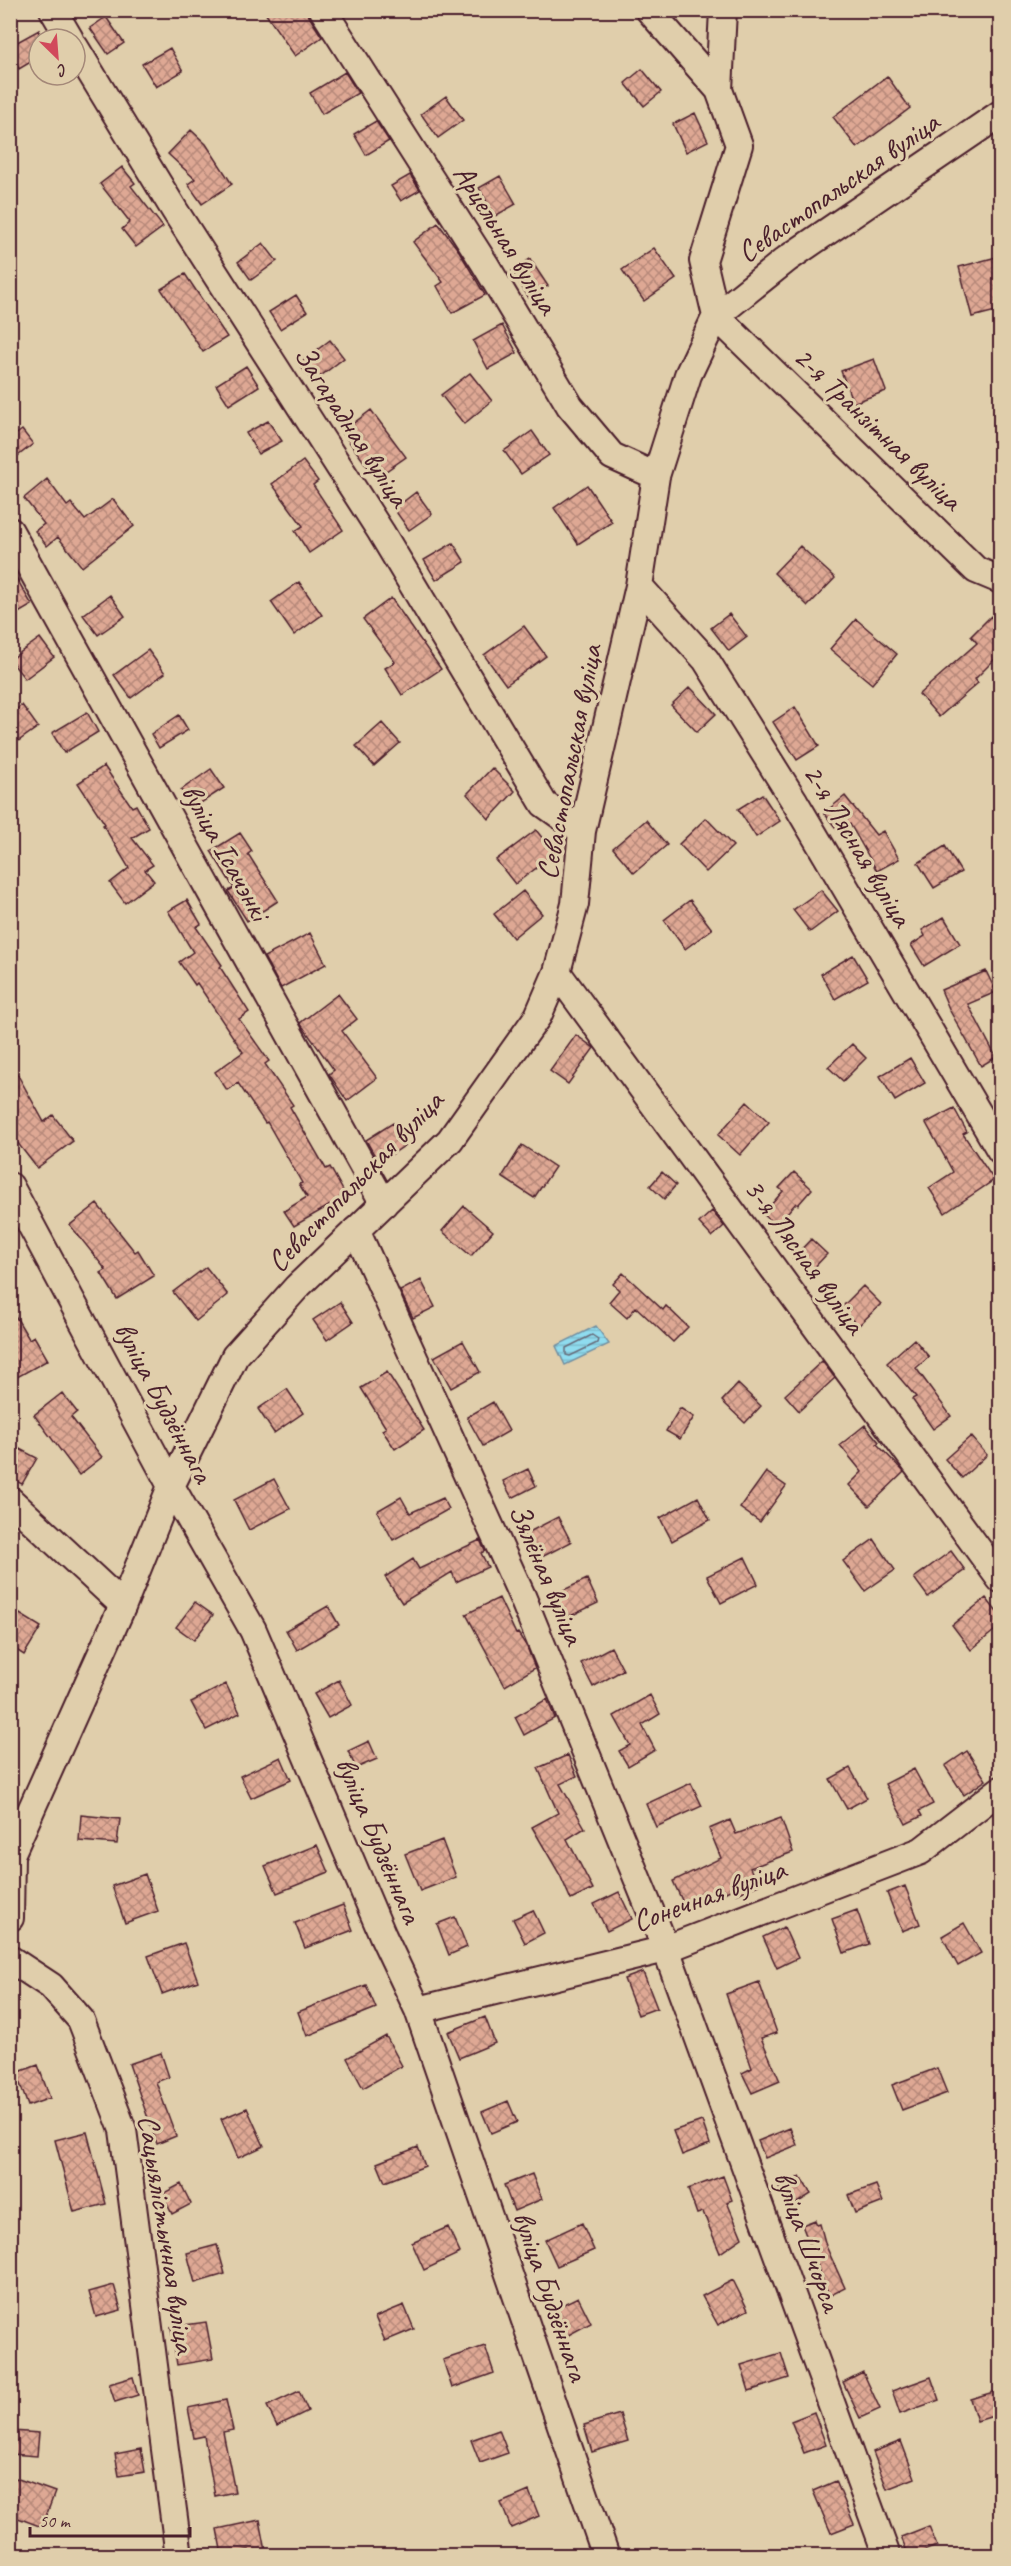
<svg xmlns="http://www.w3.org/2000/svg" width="1011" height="2566" font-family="Caveat,sans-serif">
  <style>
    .water { fill: url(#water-rules); stroke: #7390a1; stroke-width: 1.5 }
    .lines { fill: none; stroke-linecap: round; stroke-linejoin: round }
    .shore { stroke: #666b79; stroke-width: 1.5 }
    .building { fill: url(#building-cross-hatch); stroke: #4a1f2b; stroke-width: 1.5 }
    .minor-casing { stroke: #4a1f2b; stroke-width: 30 }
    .minor { stroke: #e0ceab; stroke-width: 26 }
    .labels { text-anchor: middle; stroke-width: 6; stroke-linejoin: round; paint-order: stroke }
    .street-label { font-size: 30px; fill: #4a1f2b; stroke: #e0ceab }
  </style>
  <defs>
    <pattern id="water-rules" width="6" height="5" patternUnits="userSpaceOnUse" patternTransform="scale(1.5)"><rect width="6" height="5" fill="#8fdcef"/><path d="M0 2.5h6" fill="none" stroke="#7dbccd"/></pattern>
    <pattern id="building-cross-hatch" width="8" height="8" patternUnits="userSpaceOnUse" patternTransform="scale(1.5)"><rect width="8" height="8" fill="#dea894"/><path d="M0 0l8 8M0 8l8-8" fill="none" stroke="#b68879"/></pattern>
  </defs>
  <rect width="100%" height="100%" fill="#e0ceab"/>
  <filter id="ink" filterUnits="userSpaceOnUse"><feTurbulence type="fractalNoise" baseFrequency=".0167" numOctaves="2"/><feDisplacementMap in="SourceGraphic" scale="12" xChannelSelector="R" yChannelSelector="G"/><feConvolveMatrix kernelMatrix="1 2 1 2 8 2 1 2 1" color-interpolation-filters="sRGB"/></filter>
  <g filter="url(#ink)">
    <path class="water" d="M596,1326L609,1344L565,1365L556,1346Z"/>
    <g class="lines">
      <path class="shore" d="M592,1335L598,1339L597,1343L570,1356L566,1355V1348Z"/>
    </g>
    <path class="building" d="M263,10H305L322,37L295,56Z
      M106,17L124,43L108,54L90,28Z
      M39,30V57L19,69L10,54V46Z
      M170,48L183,71L156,87L142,64Z
      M642,69L661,92L644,106L625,83Z
      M345,72L358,93L322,114L310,93Z
      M887,76L910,108L857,148L833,117Z
      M446,96L463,120L438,138L421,114Z
      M695,113L708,141L686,152L673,124Z
      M376,121L389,141L366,155L354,134Z
      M191,130L206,144L232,184L202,204L188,184L195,179L168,154Z
      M122,167L135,183L131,186L163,227L136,247L122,229L130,222L100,184Z
      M410,175L420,190L401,201L391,186Z
      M500,176L516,204L495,216L479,188Z
      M438,223L459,251L485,295L452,313L437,286L443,282L413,242Z
      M263,243L277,261L251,280L238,262Z
      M654,248L676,279L644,301L622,270Z
      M1000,256V310L972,317L959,267Z
      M530,259L548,286L529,298L512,271Z
      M185,274L227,337L203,352L161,289Z
      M296,295L307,312L280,329L269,312Z
      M502,325L517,353L488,369L473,341Z
      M330,340L344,358L313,382L299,364Z
      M874,359L886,391L853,403L841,371Z
      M246,366L259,386L229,405L216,385Z
      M470,373L492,401L464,424L441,395Z
      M371,410L406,457L376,478L342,432Z
      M268,421L282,441L258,454L246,433Z
      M22,430L33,444L10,462V439Z
      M532,431L549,455L521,474L504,451Z
      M303,461L318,481L313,485L343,530L309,553L295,531L303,526L272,484Z
      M47,479L67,506L71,503L85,520L113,499L134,526L82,567L58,537L47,546L35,531L44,524L24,498Z
      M587,485L612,522L578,544L554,508Z
      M416,492L432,514L409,530L394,509Z
      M453,543L465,562L436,580L424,560Z
      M800,546L835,578L808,606L774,573Z
      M10,567L32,605L10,618Z
      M299,582L322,615L294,635L271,602Z
      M110,595L125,616L98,635L83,615Z
      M391,598L441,669L402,695L385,668L395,662L363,619Z
      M729,614L747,637L729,651L711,628Z
      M991,616L1000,625V654L975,679L978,683L939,717L919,694L977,643L971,636Z
      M856,619L897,654L872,684L830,649Z
      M524,626L546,656L506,685L484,655Z
      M40,638L54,657L25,679L10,660Z
      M148,650L165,673L131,698L114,675Z
      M690,687L716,714L697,732L671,705Z
      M22,705L38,727L10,747V714Z
      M795,707L819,746L797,760L773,722Z
      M87,712L98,732L64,753L52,733Z
      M179,715L188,730L159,748L151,734Z
      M382,723L400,743L374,766L356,746Z
      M104,766L132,807L136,805L149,828L132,838L153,865L145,870L154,881L125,903L110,883L129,868L103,825L105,824L78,783Z
      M492,768L515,791L489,819L467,794Z
      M211,769L224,788L193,808L181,790Z
      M762,794L780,821L756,837L738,809Z
      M845,796L876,835L883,831L899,859L877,871L850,824L839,832L824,813Z
      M706,818L733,846L706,872L679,844Z
      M646,820L667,845L634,873L613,848Z
      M536,830L555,854L515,884L496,860Z
      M240,833L252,851L248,854L278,901L247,921L228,891L234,888L211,851Z
      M945,846L961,872L934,888L918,863Z
      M821,890L838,911L810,932L793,910Z
      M523,891L542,914L513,938L494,914Z
      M187,900L201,924L196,927L222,965L220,967L249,1012L239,1019L269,1061L265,1064L293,1105L290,1107L326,1169L330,1167L346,1196L294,1226L284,1211L307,1197L299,1184L302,1183L267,1122L265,1123L238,1083L227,1090L215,1072L243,1052L197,983L195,985L179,962L193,952L168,911Z
      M690,900L712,929L685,949L664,920Z
      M944,917L960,944L924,966L911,945L925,936L922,930Z
      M310,933L326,964L281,988L264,957Z
      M853,955L868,980L835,999L821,974Z
      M986,971L996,992L968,1004L996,1057L981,1066L950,1011L941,990Z
      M338,994L357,1019L342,1031L377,1078L347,1101L329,1074L334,1070L300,1023Z
      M576,1035L594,1048L568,1084L550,1071Z
      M852,1044L866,1058L843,1081L828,1067Z
      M910,1058L925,1083L895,1101L880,1076Z
      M10,1061L44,1122L53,1115L73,1141L37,1168L10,1133Z
      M747,1102L769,1122L740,1155L718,1135Z
      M954,1108L967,1132L963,1134L994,1180L945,1213L929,1188L953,1172L926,1123Z
      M393,1123L407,1144L379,1163L366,1140Z
      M522,1145L555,1167L534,1198L502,1177Z
      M662,1172L676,1185L664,1199L650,1186Z
      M794,1172L812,1189L798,1205L796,1203L776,1225L763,1214L783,1191L779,1188Z
      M97,1204L135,1252L138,1250L154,1276L117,1299L101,1273L106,1270L70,1225Z
      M464,1206L493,1231L471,1256L442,1231Z
      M712,1211L724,1226L712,1237L699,1223Z
      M811,1239L827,1254L809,1273L793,1258Z
      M206,1267L228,1295L196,1321L173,1292Z
      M623,1273L663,1310L666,1306L688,1327L673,1342L636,1307L627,1318L609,1302L619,1290L613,1284Z
      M421,1280L435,1307L413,1318L400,1291Z
      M863,1286L881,1304L858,1326L841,1308Z
      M340,1302L353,1322L327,1340L313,1320Z
      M10,1307L29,1339L34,1336L48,1360L10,1381Z
      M914,1339L929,1357L916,1368L951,1416L933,1429L912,1399L916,1397L887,1363Z
      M463,1341L480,1372L451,1388L434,1357Z
      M822,1361L835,1378L799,1411L785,1395Z
      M387,1372L424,1430L395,1449L382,1430L386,1428L361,1388Z
      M738,1384L761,1406L745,1423L722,1401Z
      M287,1389L303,1413L274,1433L258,1409Z
      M62,1393L77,1412L71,1417L102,1457L79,1475L34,1415Z
      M493,1402L509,1431L483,1446L467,1417Z
      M680,1408L694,1417L680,1439L666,1431Z
      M865,1425L879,1442L877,1444L904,1472L869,1506L849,1485L862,1472L840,1445Z
      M971,1436L987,1455L962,1478L945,1459Z
      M10,1444L37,1458L22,1484L10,1478Z
      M528,1469L536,1486L512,1498L503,1481Z
      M766,1472L786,1486L760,1522L740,1508Z
      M274,1479L290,1509L249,1530L234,1500Z
      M401,1497L410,1513L443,1498L449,1509L393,1540L377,1511Z
      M698,1497L710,1520L672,1541L660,1518Z
      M558,1517L571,1542L536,1560L523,1535Z
      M874,1539L895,1570L865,1591L843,1561Z
      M480,1540L485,1551L481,1553L488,1567L456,1582L452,1572L402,1603L385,1577L413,1559L419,1569Z
      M951,1551L965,1570L928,1597L914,1578Z
      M745,1557L758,1584L721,1603L707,1576Z
      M587,1579L598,1603L564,1619L553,1595Z
      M499,1598L516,1634L518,1633L527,1647L535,1668L505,1686L466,1614Z
      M986,1598L1000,1616V1626L971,1650L952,1625Z
      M195,1602L213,1615L194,1640L176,1627Z
      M328,1606L339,1625L297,1650L286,1630Z
      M10,1608L41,1627L24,1655L10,1646Z
      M611,1647L623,1670L593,1687L581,1663Z
      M339,1680L352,1705L328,1718L314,1694Z
      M226,1684L240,1713L206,1730L191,1702Z
      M650,1695L660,1714L642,1725L655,1750L628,1766L619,1751L630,1745L614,1716Z
      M547,1699L555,1718L524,1735L515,1717Z
      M369,1741L377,1759L356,1768L348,1751Z
      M967,1751L986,1780L964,1795L945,1766Z
      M568,1755L577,1776L560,1784L585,1828L567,1839L593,1889L571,1900L560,1875L532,1827L558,1813L538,1768Z
      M281,1757L291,1780L251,1798L240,1776Z
      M850,1768L867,1798L847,1809L830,1779Z
      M914,1769L933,1804L919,1811L922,1816L906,1824L885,1784Z
      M691,1783L702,1806L656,1827L646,1804Z
      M81,1815L120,1819L117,1844L79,1841Z
      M781,1818L793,1852L750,1868L758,1885L737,1894L734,1888L687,1911L673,1881L721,1858L709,1829L730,1820L736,1834Z
      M442,1840L456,1877L420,1891L405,1854Z
      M317,1845L329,1872L277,1893L265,1866Z
      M145,1874L158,1911L125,1923L112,1886Z
      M905,1886L920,1924L902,1931L887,1893Z
      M619,1892L632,1919L607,1931L594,1904Z
      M343,1905L353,1930L305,1948L295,1923Z
      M533,1910L544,1933L525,1943L513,1919Z
      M857,1910L869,1944L844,1953L832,1919Z
      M455,1917L467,1947L449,1955L437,1924Z
      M964,1923L981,1953L958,1966L942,1936Z
      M784,1927L798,1958L777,1968L763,1937Z
      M184,1943L198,1981L162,1994L148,1956Z
      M643,1972L657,2008L638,2015L624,1979Z
      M759,1982L777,2033L761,2038L780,2081L752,2093L742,2073L752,2068L726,1994Z
      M366,1985L376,2008L307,2036L298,2012Z
      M485,2017L495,2043L459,2058L448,2032Z
      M386,2036L402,2066L363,2088L347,2058Z
      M161,2053L169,2077L156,2082L176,2136L157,2144L129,2064Z
      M38,2065L50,2098L28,2106L16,2073Z
      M937,2068L947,2093L902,2110L892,2085Z
      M508,2101L517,2122L491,2133L482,2112Z
      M247,2108L264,2146L238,2158L221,2119Z
      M702,2121L710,2144L682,2155L673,2131Z
      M790,2128L797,2145L765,2158L758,2141Z
      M87,2132L106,2204L74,2212L55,2140Z
      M418,2147L425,2166L385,2182L377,2163Z
      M532,2174L542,2199L514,2211L504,2185Z
      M723,2176L732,2200L727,2202L742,2238L720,2253L703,2212L697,2214L688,2189Z
      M800,2176L811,2194L791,2207L779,2189Z
      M181,2184L191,2204L172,2214L162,2194Z
      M876,2185L883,2202L855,2213L848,2195Z
      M815,2220L817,2225L820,2224L826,2246L845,2288L829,2296L802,2225Z
      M582,2223L594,2250L557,2266L545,2240Z
      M448,2227L460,2253L424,2270L412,2243Z
      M217,2245L225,2274L195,2283L187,2253Z
      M733,2280L748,2310L718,2325L702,2296Z
      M114,2285L121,2310L96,2317L89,2292Z
      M578,2297L591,2323L561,2339L547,2312Z
      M404,2305L414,2329L385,2341L375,2317Z
      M206,2322L213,2359L177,2365L171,2327Z
      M485,2346L494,2373L452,2388L443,2360Z
      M781,2353L789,2378L749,2391L741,2365Z
      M863,2372L880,2409L860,2418L843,2382Z
      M133,2377L138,2395L115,2402L109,2384Z
      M931,2377L939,2400L900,2414L892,2391Z
      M1000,2390V2414L977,2421L970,2399Z
      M299,2391L308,2411L277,2426L267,2406Z
      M226,2400L233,2430L223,2432L235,2492L215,2496L204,2436L194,2438L188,2408Z
      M814,2412L826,2445L804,2453L791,2421Z
      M620,2414L628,2441L592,2452L584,2425Z
      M499,2430L508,2453L480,2463L471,2440Z
      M13,2431L39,2433L37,2456L11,2454Z
      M901,2441L915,2478L887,2489L873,2452Z
      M141,2449L145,2472L119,2476L115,2454Z
      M10,2476L55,2492L42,2527L10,2515Z
      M836,2481L854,2524L831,2533L813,2491Z
      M529,2491L539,2516L511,2528L501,2503Z
      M260,2520L267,2556H251L249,2550L222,2555L217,2529Z
      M929,2526L937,2546L909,2556L901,2537Z"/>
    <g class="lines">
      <g class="minor-casing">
        <path id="minor" d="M53,10L70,39
          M323,10L485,264L570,406L612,456L656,476
          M649,10L719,90L739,145L703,261L716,316
          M75,47L175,211L381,532L544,804L582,831
          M719,90L723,10
          M716,316L976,570L1000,580
          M10,531L384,1204
          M639,586L706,660L795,802L1000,1150
          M557,972L1000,1579
          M10,1186L171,1486L253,1630L383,1936L418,2010L606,2556
          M356,1230L522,1596L666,1949L887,2556
          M10,1500L123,1605
          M10,1857L123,1605L171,1486L235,1356L297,1287L450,1140L538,1016L557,972L575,904L582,831L639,586L656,476L688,375L716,316L787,259L1000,114
          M10,1918L11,1856
          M10,1959L51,1986L81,2020L123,2130L179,2556
          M418,2010L666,1949L921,1851L1000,1790"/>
      </g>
      <use href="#minor" class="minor"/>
    </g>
  </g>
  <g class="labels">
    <g class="street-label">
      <text transform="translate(838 187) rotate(-35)" y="10">Севастопальская вуліца</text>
      <text transform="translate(506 239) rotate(58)" y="10">Арцельная вуліца</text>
      <text transform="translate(352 426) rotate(57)" y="10">Загарадная вуліца</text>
      <text transform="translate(878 428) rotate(44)" y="10">2-я Транзітная вуліца</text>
      <text transform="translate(569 762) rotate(-79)" y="10">Севастопальская вуліца</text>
      <text transform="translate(858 845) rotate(59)" y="10">2-я Лясная вуліца</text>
      <text transform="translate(226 852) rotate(61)" y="10">вуліца Ісачэнкі</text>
      <text transform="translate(355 1181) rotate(-46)" y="10">Севастопальская вуліца</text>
      <text transform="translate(805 1256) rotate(54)" y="10">3-я Лясная вуліца</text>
      <text transform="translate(164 1402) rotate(62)" y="10">вуліца Будзённага</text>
      <text transform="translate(547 1574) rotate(67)" y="10">Зялёная вуліца</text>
      <text transform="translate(379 1840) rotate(67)" y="10">вуліца Будзённага</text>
      <text transform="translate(709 1895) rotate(-20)" y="10">Сонечная вуліца</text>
      <text transform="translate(167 2234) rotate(81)" y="10">Сацыялістычная вуліца</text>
      <text transform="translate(808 2241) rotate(70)" y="10">вуліца Шчорса</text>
      <text transform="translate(551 2296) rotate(71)" y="10">вуліца Будзённага</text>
    </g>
  </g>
  <rect width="1011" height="2566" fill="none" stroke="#e0ceab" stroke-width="36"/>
  <rect x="18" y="18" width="975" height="2530" fill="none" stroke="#4a1f2b" stroke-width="2" filter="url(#ink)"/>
  <g transform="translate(57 57) rotate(155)"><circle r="28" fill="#e0ceab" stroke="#a48878" stroke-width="1.5"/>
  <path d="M0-4.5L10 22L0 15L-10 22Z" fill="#d1495b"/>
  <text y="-9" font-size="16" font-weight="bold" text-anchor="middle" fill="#4a1f2b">С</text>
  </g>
  <path d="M30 2527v9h160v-9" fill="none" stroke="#4a1f2b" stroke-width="3"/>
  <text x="39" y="2527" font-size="18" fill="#4a1f2b" stroke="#e0ceab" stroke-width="4.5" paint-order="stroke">50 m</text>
</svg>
